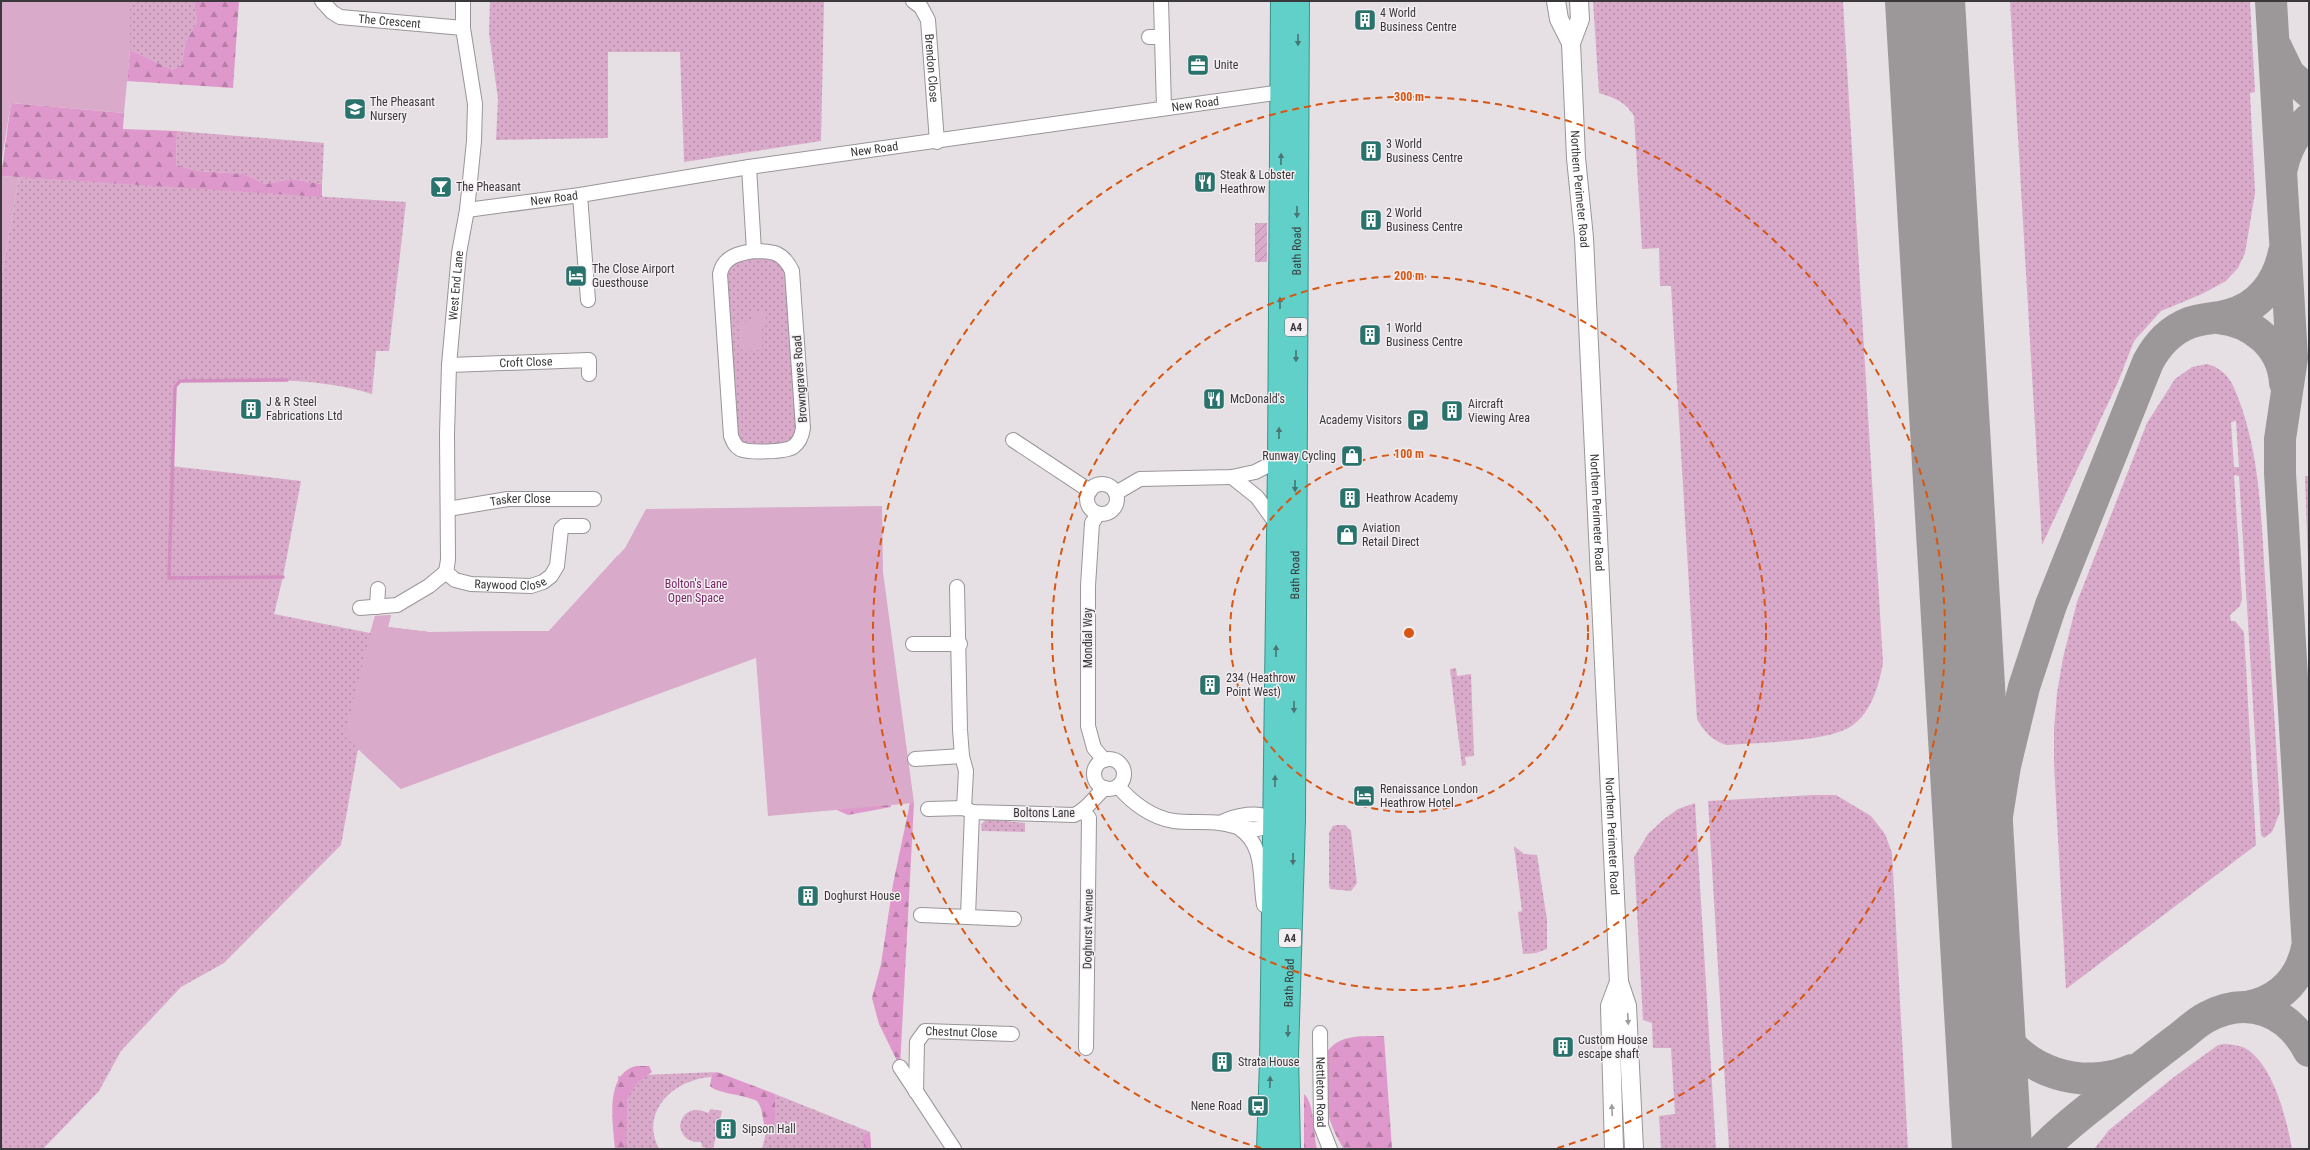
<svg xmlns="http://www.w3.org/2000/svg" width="2310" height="1150" font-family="'Roboto Condensed',sans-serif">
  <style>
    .grass { fill: url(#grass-dots); fill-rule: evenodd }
    .forest { fill: url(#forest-firs) }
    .park { fill: #d9aaca }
    .garden { fill: url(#garden-furrows) }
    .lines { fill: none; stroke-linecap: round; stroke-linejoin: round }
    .stream { stroke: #d48dc0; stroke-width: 3.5 }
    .taxiway { stroke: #9c989a; stroke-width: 32 }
    .runway { stroke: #9c989a; stroke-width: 80 }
    .minor-casing { stroke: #999598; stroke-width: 16 }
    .tertiary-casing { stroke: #999598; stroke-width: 20 }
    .trunk-casing { stroke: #39938d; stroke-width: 24 }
    .minor { stroke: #fff; stroke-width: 14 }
    .tertiary { stroke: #fff; stroke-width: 18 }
    .trunk { stroke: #60d0c8; stroke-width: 22 }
    .oneway { fill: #497573 }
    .oneway2 { fill: #9c9c9c }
    .ring { fill: none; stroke: #d75611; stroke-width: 2; stroke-dasharray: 7 5 }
    .labels { text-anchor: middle; stroke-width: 3; stroke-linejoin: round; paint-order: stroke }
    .shield { fill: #f3eef1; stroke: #726f71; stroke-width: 1 }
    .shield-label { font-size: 11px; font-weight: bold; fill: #3a383a }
    .poi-label { font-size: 12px; fill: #3a383a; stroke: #f3eef1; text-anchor: start }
    .street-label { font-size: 12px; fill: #3a383a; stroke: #f3eef1 }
    .park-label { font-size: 12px; fill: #772565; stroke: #f3eef1 }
    .centre { fill: #d75611; stroke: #f3eef1; stroke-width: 2 }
    .ring-label { font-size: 12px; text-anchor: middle; font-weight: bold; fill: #d75611; stroke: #f3eef1; stroke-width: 3; stroke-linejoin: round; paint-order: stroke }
  </style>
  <defs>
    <pattern id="grass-dots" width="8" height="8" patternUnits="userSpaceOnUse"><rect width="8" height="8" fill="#d9aaca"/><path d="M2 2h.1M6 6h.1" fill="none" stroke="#b18ba5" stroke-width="1.8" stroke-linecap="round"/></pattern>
    <pattern id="forest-firs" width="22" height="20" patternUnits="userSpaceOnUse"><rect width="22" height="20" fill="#df98cb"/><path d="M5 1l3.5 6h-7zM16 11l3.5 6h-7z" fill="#b67da6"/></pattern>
    <pattern id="garden-furrows" width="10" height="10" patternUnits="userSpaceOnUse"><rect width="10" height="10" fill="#d9aaca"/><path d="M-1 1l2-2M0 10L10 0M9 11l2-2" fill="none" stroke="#b18ba5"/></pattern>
  </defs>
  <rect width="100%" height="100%" fill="#e6e0e4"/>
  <path class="grass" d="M130,1H194L197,22L185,43L182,65L173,70L130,50Z
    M490,1H824L821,141L684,162L680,52H608V138L496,140L498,99L489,33Z
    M1593,1H1843L1883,663C1879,685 1872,711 1853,725C1829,743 1757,742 1726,745C1712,740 1705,733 1697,719L1671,286H1660L1659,248L1642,249L1634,116C1625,101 1614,98 1599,93Z
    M2010,1H2250L2255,92L2250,93L2255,193L2245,253L2238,268L2226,281L2202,294L2161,311L2134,341L2118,382L2042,545Z
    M177,131L324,143L322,184L291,179L265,184L244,174L198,171L176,165Z
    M19,177L406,202L389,351H376L372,394C311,375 244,381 181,381L175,387L171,466L301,481L283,577L274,614L370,633L375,616L391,615L388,627L429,632L549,631L618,555L637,623L401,789L358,749L341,845L224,963L181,987L121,1051L99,1091L43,1149H1V280Z
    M770,256L775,257L788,271L797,431L789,444L746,446L737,437L727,277L729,265L740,258Z
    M2207,364C2224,369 2231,379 2237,395C2260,452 2261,517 2265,577C2270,655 2276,734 2280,812L2272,832L2264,838L2261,835L2239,476L2234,475L2242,599L2240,606L2230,615L2231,621H2235L2244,632L2256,845L2066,989L2054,763V730L2057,693L2063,658L2077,602L2147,423L2175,379L2192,367ZM2236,421L2239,467H2234L2231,422Z
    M2305,476H2309V589Z
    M1456,668L1457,676L1471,674L1474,756L1465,757L1466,765L1462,766L1450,669Z
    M1813,795H1836L1871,816L1885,834L1892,853L1908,1149H1729L1708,801Z
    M1695,803L1716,1149H1661L1659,1116L1675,1114L1671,1048H1653L1652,1023L1643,1020L1634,857L1648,834L1664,819L1678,809Z
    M986,819L1025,823V832L982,831L981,825Z
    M1337,825H1345L1351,831L1357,883L1351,891L1330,889L1329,885V833L1333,826Z
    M1514,846L1524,854L1537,855L1547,920V949L1536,953L1523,954L1518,912L1522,911Z
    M2226,1044C2235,1045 2245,1046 2252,1053C2275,1073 2287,1120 2292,1149H2094L2109,1130L2174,1077L2218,1045Z
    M717,1072L713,1073L711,1077C674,1079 639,1112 659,1149H622L618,1076Z
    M775,1094L870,1132L871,1149H762Z
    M711,1109L722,1111L713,1149L702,1147L701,1142C689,1143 682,1137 680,1126C682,1111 695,1106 708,1113Z"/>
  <path class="forest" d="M194,1H239L233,88L127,81L130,50L173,70L182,65L185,43L197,22Z
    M11,103L124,113L123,129L177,131L176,165L198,171L244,174L265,184L291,179L322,184V197L1,176Z
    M840,802L891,805V807L848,815L837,810Z
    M910,803H914L900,1067L879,1024L872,998L881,964L893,884Z
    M1384,1036L1392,1149H1344C1321,1112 1325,1093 1327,1052C1340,1033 1364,1037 1384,1036Z
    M636,1066H649L652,1072L636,1084L627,1099L626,1149H615C613,1125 604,1074 636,1066Z
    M717,1072L775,1094V1115L772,1132L768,1133C761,1124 765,1111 757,1101C743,1094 718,1094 710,1086L712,1074Z
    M1304,1094C1315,1104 1313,1133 1317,1149H1304Z
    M870,1132L871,1149H864L863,1136Z"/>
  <path class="park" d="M1,1H130V50L124,113L11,103L1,165Z
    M1,176L19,177L1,280Z
    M753,312H766V326H762V350L742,351L738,322L754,321Z
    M882,506L883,572L914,803L768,816L756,658L401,789L344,736L375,616L391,615L388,627L429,632L549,631L625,548L646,509Z"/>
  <path class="garden" d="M1255,223H1267V262H1255Z"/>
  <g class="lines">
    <path class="stream" d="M283,577L169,578L175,387L180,381L287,380"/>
    <path class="taxiway" d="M2271,1L2292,358L2280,439V473L2309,966
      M2276,47L2289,74L2309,92
      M2282,168C2286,149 2295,133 2309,119
      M2218,318C2252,321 2283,346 2285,383
      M1979,928L2005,766L2024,687L2051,605L2148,362C2157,345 2171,330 2189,323C2202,318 2215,319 2228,315C2259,308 2278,282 2284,252
      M1982,986C1987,998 1990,1011 1996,1023C2021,1073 2083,1091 2132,1070
      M2247,1007C2282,1000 2302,978 2308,943
      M2043,1149C2066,1124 2096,1104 2122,1082C2141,1067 2160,1052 2180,1037C2189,1030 2197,1022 2207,1017C2248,995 2288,1011 2309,1051"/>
    <path class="runway" d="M1925,1L1992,1149"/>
    <g class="minor-casing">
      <g id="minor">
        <path id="s1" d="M322,1L332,12L340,17L463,28"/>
        <path id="s2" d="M913,1L921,7L928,20L937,142"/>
        <path d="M1161,1L1164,108"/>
        <path d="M1149,37H1162"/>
        <path d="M749,167L754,251"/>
        <path d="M580,195L588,300"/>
        <path id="s3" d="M467,210L580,195L749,167L1282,92"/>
        <path d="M754,251C773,251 783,252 792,271L803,428C802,435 800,442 793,447C785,452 749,453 740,449C735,446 733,441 731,436L720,274C723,257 739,253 754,251Z"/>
        <path id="s4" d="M449,365L589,360V374"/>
        <path d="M1013,440L1090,491"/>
        <path d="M1232,477L1257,497L1278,526"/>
        <circle cx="1102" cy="499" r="15"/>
        <path d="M1116,493L1140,479L1232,477L1255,472L1279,460"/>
        <path id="s5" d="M448,509L508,499H594"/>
        <path d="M1098,514L1092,523L1088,586V726L1094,748L1104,760"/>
        <path id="s6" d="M446,572L448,560L447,434L449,365L459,253L467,210L474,141L475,104L463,28V1"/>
        <path id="s7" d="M446,572L455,580L471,584L531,586L543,582L551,576L557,566L561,529L564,526H583"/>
        <path d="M957,587L960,730L962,756L966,771L964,808"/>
        <path d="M377,607L378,589"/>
        <path d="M360,608L397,605L429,586L446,572"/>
        <path d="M913,644H960"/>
        <path d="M915,759L962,756"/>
        <circle cx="1109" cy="774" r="15"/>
        <path d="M1118,786C1131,802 1152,818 1174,821C1189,823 1205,821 1220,823C1241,826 1257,837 1274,820"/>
        <path d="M928,809L964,808L972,812L1074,815C1087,810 1094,797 1105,788"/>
        <path d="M1084,812L1089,818L1086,1048"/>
        <path d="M1220,823C1236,815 1259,810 1274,820"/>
        <path d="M1239,828C1266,846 1259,877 1264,905"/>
        <path d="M921,915L1014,919"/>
        <path d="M968,916L972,812"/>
        <path id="s8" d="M1320,1033L1321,1126L1330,1149"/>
        <path d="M900,1067L954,1149"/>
        <path id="s9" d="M916,1092L917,1042L925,1031L1012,1034"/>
      </g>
    </g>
    <g class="tertiary-casing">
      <g id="tertiary">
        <path d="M1556,1L1559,19L1571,43"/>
        <path id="s10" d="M1579,1L1580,19L1571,43L1576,158L1584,238L1619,982L1627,1006L1634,1149"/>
        <path d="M1614,1149L1610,1006L1619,982"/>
      </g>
    </g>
    <g class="trunk-casing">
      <g id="trunk">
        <path d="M1268,1149L1271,1061L1279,460L1282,1"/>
        <path id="s11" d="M1289,1149L1287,1055L1294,820L1298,1"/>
      </g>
    </g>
    <use href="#minor" class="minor"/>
    <use href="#tertiary" class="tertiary"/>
    <use href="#trunk" class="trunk"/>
  </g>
  <defs><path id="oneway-solid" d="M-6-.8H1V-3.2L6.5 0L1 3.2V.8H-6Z"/></defs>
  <g class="oneway">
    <use href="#oneway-solid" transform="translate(1298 40) rotate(90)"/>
    <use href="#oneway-solid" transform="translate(1281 159) rotate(-89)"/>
    <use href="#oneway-solid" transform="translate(1297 212) rotate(90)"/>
    <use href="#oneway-solid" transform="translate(1280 303) rotate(-90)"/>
    <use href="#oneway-solid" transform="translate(1296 356) rotate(90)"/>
    <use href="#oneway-solid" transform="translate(1279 433) rotate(-90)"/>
    <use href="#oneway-solid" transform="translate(1295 486) rotate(90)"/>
    <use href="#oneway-solid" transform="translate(1276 651) rotate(-89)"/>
    <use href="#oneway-solid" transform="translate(1294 707) rotate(90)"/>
    <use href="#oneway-solid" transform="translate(1275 781) rotate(-89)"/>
    <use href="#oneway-solid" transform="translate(1293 859) rotate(91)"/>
    <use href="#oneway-solid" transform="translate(1288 1031) rotate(91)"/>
    <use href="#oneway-solid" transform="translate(1270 1082) rotate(-88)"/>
  </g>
  <g class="oneway2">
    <use href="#oneway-solid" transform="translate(1628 1019) rotate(87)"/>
    <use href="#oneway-solid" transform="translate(1612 1110) rotate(-93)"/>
  </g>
  <g class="ring">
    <circle cx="1409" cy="633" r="179"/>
    <circle cx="1409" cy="633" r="357"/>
    <path d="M1261 1148A536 536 0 1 1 1557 1148"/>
  </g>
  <defs>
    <g id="building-square" transform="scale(1.15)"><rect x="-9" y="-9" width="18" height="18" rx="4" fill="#2a736d" stroke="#f3eef1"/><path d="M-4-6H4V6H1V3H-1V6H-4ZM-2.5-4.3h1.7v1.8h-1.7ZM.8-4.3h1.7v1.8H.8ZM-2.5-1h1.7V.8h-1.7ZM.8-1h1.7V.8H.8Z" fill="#fff"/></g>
    <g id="office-square" transform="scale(1.15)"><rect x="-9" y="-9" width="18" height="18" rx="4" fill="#2a736d" stroke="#f3eef1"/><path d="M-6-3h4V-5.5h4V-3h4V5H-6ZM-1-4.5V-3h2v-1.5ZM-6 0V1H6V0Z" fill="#fff"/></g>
    <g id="school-square" transform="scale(1.15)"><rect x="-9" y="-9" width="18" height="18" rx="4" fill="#2a736d" stroke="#f3eef1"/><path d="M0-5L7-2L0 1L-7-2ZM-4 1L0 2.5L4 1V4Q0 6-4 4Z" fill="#fff"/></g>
    <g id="restaurant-square" transform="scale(1.15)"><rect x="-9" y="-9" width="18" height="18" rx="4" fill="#2a736d" stroke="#f3eef1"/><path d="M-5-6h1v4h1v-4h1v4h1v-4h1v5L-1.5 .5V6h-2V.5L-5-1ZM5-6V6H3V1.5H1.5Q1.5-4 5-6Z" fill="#fff"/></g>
    <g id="bar-square" transform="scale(1.15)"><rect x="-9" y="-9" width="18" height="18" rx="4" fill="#2a736d" stroke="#f3eef1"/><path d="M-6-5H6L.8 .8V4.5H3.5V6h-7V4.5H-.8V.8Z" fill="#fff"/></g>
    <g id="hotel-square" transform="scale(1.15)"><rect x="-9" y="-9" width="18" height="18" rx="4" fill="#2a736d" stroke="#f3eef1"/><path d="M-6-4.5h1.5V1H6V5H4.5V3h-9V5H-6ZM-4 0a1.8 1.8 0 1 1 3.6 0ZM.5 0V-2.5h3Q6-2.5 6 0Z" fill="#fff"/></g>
    <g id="parking-square" transform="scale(1.15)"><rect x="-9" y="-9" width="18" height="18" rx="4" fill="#2a736d" stroke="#f3eef1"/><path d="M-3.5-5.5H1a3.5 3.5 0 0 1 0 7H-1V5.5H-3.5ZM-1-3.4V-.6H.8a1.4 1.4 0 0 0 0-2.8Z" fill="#fff"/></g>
    <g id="shop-square" transform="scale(1.15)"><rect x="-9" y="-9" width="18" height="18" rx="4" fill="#2a736d" stroke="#f3eef1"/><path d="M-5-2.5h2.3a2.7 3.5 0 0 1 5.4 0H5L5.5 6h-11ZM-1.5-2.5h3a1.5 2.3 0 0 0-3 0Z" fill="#fff"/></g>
    <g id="bus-square" transform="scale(1.15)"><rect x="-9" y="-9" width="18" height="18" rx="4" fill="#2a736d" stroke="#f3eef1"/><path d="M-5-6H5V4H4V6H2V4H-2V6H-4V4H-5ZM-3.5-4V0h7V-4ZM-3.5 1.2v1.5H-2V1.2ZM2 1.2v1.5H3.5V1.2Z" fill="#fff"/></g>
  </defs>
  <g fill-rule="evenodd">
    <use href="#building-square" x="1365" y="20"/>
    <use href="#office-square" x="1198" y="65"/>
    <use href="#school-square" x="355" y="109"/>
    <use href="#building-square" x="1371" y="151"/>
    <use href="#restaurant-square" x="1205" y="182"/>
    <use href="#bar-square" x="441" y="187"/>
    <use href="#building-square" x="1371" y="220"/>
    <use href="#hotel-square" x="576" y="276"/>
    <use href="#building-square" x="1370" y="335"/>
    <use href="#restaurant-square" x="1214" y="399"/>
    <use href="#building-square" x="251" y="409"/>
    <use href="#building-square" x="1452" y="411"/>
    <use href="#parking-square" x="1418" y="420"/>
    <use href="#shop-square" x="1352" y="456"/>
    <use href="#building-square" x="1350" y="498"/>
    <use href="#shop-square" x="1347" y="535"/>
    <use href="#building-square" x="1210" y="685"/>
    <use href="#hotel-square" x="1364" y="796"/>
    <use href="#building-square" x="808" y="896"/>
    <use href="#building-square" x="1563" y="1047"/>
    <use href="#building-square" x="1222" y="1062"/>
    <use href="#bus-square" x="1258" y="1106"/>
    <use href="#building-square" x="726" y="1129"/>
  </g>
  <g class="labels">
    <g class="shield">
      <rect x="1285" y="318" width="22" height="18" rx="3"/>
      <rect x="1279" y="929" width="22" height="18" rx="3"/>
    </g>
    <g class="shield-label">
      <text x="1296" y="331">A4</text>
      <text x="1290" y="942">A4</text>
    </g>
    <g class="poi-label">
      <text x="1380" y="17">4 World<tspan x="1380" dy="14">Business Centre</tspan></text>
      <text x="1214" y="69">Unite</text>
      <text x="370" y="106">The Pheasant<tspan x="370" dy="14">Nursery</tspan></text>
      <text x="1386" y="148">3 World<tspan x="1386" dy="14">Business Centre</tspan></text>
      <text x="1220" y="179">Steak &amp; Lobster<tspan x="1220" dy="14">Heathrow</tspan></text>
      <text x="456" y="191">The Pheasant</text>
      <text x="1386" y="217">2 World<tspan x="1386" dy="14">Business Centre</tspan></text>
      <text x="592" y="273">The Close Airport<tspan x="592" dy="14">Guesthouse</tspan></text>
      <text x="1386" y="332">1 World<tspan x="1386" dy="14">Business Centre</tspan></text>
      <text x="1230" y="403">McDonald's</text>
      <text x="266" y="406">J &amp; R Steel<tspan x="266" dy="14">Fabrications Ltd</tspan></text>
      <text x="1468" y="408">Aircraft<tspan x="1468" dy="14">Viewing Area</tspan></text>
      <text x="1402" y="424" text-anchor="end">Academy Visitors</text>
      <text x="1336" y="460" text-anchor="end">Runway Cycling</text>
      <text x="1366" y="502">Heathrow Academy</text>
      <text x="1362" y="532">Aviation<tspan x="1362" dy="14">Retail Direct</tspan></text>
      <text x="1226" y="682">234 (Heathrow<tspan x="1226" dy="14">Point West)</tspan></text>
      <text x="1380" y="793">Renaissance London<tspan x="1380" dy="14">Heathrow Hotel</tspan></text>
      <text x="824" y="900">Doghurst House</text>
      <text x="1578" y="1044">Custom House<tspan x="1578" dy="14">escape shaft</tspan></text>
      <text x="1238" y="1066">Strata House</text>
      <text x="1242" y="1110" text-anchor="end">Nene Road</text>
      <text x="742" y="1133">Sipson Hall</text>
    </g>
    <g class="street-label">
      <text dy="4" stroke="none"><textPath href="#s1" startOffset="74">The Crescent</textPath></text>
      <text dy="4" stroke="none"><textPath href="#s2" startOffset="73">Brendon Close</textPath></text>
      <text dy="4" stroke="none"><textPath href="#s3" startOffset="736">New Road</textPath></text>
      <text dy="4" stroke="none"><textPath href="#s3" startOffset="412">New Road</textPath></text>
      <text dy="4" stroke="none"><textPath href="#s10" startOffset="190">Northern Perimeter Road</textPath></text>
      <text dy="4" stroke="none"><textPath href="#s3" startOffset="88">New Road</textPath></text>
      <text dy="4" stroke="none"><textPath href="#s11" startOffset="898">Bath Road</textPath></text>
      <text dy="4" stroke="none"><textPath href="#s6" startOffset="287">West End Lane</textPath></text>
      <text dy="4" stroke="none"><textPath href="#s4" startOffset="77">Croft Close</textPath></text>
      <text transform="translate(800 379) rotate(-94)" y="4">Browngraves Road</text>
      <text dy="4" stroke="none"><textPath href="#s5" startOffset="73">Tasker Close</textPath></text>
      <text dy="4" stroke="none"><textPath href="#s10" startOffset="514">Northern Perimeter Road</textPath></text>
      <text dy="4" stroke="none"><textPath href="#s11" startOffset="574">Bath Road</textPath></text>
      <text dy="4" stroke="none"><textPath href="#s7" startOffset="68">Raywood Close</textPath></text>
      <text transform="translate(1088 638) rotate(-90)" y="4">Mondial Way</text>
      <text x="1044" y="817">Boltons Lane</text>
      <text dy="4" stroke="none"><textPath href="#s10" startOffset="838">Northern Perimeter Road</textPath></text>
      <text transform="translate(1088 929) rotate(-89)" y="4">Doghurst Avenue</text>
      <text dy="4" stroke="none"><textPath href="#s11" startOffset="166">Bath Road</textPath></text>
      <text dy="4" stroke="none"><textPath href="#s9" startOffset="100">Chestnut Close</textPath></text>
      <text dy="4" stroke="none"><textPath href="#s8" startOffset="59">Nettleton Road</textPath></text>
    </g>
    <g class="park-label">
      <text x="696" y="588">Bolton's Lane<tspan x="696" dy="14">Open Space</tspan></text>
    </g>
  </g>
  <circle cx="1409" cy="633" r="6" class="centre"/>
  <g class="ring-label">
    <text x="1409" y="101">300 m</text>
    <text x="1409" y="280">200 m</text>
    <text x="1409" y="458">100 m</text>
  </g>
  <rect width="2310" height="1150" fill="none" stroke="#3a383a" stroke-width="4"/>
</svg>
